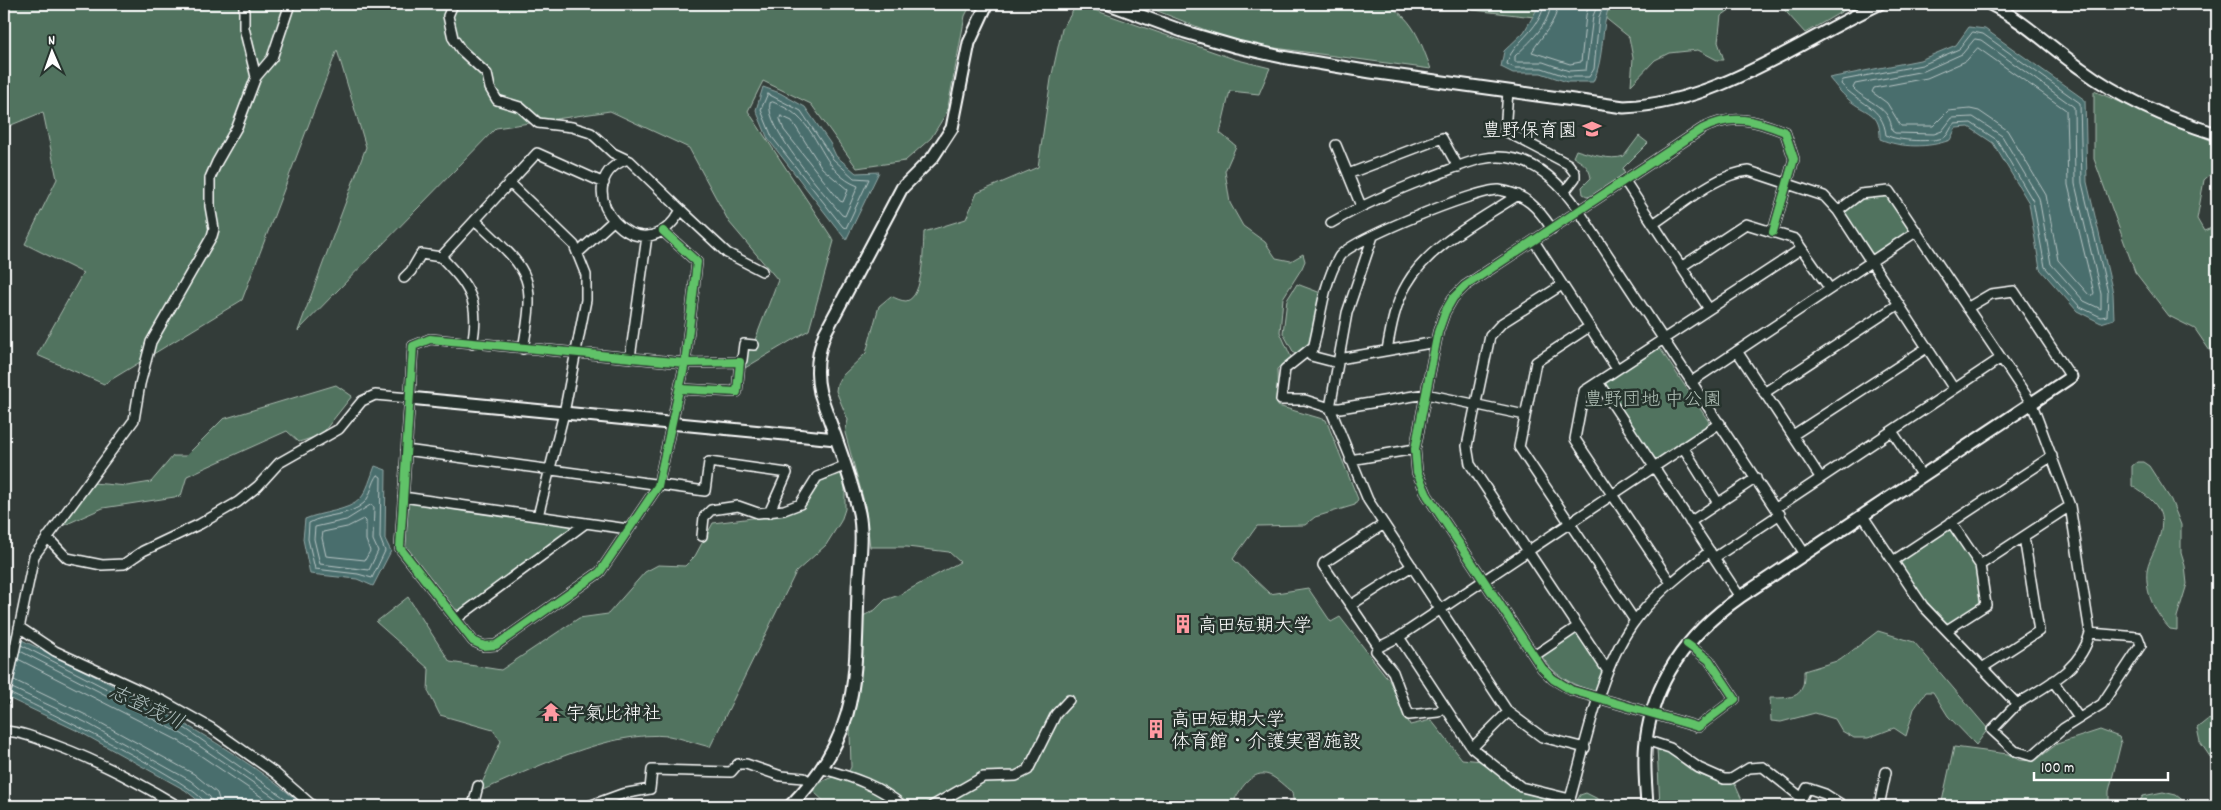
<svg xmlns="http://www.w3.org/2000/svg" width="2221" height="810" font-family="Dekko,'Klee One',sans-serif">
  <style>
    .green { fill: #51735e; stroke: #a8b9ae }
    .water { fill: #4a6e6d; stroke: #92a8a7 }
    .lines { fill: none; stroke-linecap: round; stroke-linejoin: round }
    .shore { stroke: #b7c5c5; stroke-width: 1 }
    .minor-casing { stroke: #fff; stroke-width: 12 }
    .tertiary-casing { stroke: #fff; stroke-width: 15 }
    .minor { stroke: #26332d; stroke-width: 9 }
    .tertiary { stroke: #26332d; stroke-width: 11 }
    .cycleway-casing { stroke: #26332d; stroke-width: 11 }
    .cycleway { stroke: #61c268; stroke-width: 8 }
    .labels { text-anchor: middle; stroke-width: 5; stroke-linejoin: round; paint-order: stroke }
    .poi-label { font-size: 19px; fill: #fff; stroke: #26332d; text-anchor: start }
    .park-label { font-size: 19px; fill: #b1c0b7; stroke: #26332d }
    .water-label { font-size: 20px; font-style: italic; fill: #aebebd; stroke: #26332d }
  </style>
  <rect width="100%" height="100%" fill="#333c39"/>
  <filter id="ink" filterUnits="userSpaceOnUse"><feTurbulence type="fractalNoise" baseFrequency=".02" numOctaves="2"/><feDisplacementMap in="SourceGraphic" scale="10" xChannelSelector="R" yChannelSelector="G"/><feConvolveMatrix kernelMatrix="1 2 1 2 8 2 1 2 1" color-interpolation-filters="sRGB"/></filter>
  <g filter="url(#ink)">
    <path class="green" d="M4,4H971L965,16L947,112L931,138L905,161L857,168L811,104L763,81L748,111L834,241L809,330L745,368L748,348L758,349L755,340L778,280L729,222L689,148L610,111L496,128L298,331L366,147L337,50L242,300L104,384L37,355L83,273L25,244L57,179L43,112L4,128Z
      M1077,4L1234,59L1270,68L1259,94L1230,91L1220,133L1236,146L1225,171L1230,203L1243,226L1265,242L1276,258L1291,261L1303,254L1305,261L1302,268L1283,298L1280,332L1291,357L1277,369L1278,406L1326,420L1358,499L1355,505L1315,517L1305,525L1257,526L1233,559L1270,594L1308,588L1331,622L1340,617L1389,680L1410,725L1431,720L1462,759L1482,761L1520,792L1575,805L1580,795L1586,793L1612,806H1294L1292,792C1285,787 1277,778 1269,775C1253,769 1241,788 1235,799L1239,806H829L814,792C819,778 835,777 848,773L851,767L850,732L859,683L863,616L875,610L885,600L899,595L960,562L949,552L907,547H870L865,505L845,433L848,420L836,391L837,384L840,378L866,353L879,306L891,296C895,298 901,301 906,301C924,298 923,247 924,232L966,219L977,193L1038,167L1051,79L1062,29Z
      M1140,4H1383C1412,14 1421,42 1431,69L1238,43Z
      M1464,4H1540L1534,17L1473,10Z
      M1610,4H1738L1721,16L1718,42L1724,60H1717L1698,50L1669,53L1655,60L1631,85L1633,58L1629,37L1604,17Z
      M1779,4H1855L1805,33Z
      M2094,91L2217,143V168L2204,180L2197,219L2204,231L2217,226V373L2210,351L2195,329L2169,316L2135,272L2094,159Z
      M1639,136L1648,143L1623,168L1625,175L1591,198L1583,194L1582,187L1591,178C1589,166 1583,163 1573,157L1576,150C1590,154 1610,161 1624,156Z
      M1887,194L1909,226L1908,232L1873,254H1870L1844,214V211L1862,199Z
      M1297,284L1321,293L1313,338L1309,344L1295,355L1283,333L1287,300Z
      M1657,349L1661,350L1709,422L1707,426L1658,459H1653L1605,387L1606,381Z
      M336,385L352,396L321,435L299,442L287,431L187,476L181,496L103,508L60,527L93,483L127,486L151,482L173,456H186L223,419Z
      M2137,462H2143L2149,466L2171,500L2181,525V553L2185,566L2187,584L2177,617V630L2170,629C2155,613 2145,594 2147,570C2148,563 2152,555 2155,549C2169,516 2161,504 2132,486V466Z
      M841,474L845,486V509L841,521L826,545L796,572L710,747C697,744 682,738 669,736C609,730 533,769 478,792L501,741L493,730L440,715L428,691L429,669L376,622L408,597L450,662L501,670L579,618L608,614L645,572L658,565L685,566L695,556L713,523L784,514L803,506L818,482Z
      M412,502L569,525L570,531L462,610L453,609L406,548L404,542L406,506Z
      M1948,530H1952L1976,567L1983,601L1981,604L1947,624L1929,605L1899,563L1901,559Z
      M1878,631L1914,642L1988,729L1976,745L1948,716L1933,692H1926L1914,709L1906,736L1894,728L1868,738H1854L1842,731L1835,719L1815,713L1781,722L1771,721L1770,698C1794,698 1805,698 1804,671L1840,660Z
      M1576,632L1603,671L1598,688L1594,692C1571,684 1554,676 1541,655Z
      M2217,718V767L2200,742L2197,728L2207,720Z
      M2100,730L2119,737L2121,743L2109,791V806H1941L1954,747L2008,754L2019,760L2035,761L2057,744Z
      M1657,748L1671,750C1679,762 1692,773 1706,777C1717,780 1720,776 1734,782L1742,800L1749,806H1660Z
      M2163,792L2176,795L2190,806H2136L2143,796Z"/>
    <path class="water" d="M1540,4H1610C1600,29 1605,57 1593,82H1567L1541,73H1513L1501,67L1504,51L1524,32Z
      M1969,27L1985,29L2085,100L2087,182L2113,293L2114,319L2101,323L2077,311L2040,269L2029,203L1993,143L1969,127L1956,128L1950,140C1929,148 1901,148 1880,139C1881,111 1865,114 1848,99C1841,93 1835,85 1829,78L1920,60L1956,45Z
      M763,87L780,93L805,107L830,143L836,156L856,173L879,172L846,240L768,139L756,110Z
      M375,466L386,470L385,539L391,551L373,586L357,579L310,574L303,539L305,519C321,512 349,511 360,499C367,492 371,476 375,466Z
      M4,631C107,683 215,731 304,806H205L185,790L80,732L4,696Z"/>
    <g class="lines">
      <path class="shore" d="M1544,4C1541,30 1510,44 1507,64L1515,68H1542L1568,77H1589L1594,69L1599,17L1604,4
        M1551,4C1549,25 1529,43 1515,56V62H1543L1569,71L1586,70L1593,16L1598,4
        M1558,4C1557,23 1540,37 1532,52L1570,64L1581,62L1586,15L1589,4
        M1973,32L1983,34L2080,103L2082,183L2108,293L2107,316L2101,317L2080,307L2045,267L2033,201L1997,140L1971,123L1954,124C1950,128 1949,134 1945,137C1934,143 1896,141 1886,135C1883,106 1858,104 1841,84L1843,80L1922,65L1959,49Z
        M1975,39L1981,40L2074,107L2075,184L2101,294V309L2084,301L2051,264L2039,198L2002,136L1973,117L1952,118L1942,131L1934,134L1895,133L1892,131C1891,106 1867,103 1853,88L1855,84L1924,71L1962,54Z
        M1978,48L2066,110L2068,185L2094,293L2092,296L2089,295L2058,260L2046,195L2007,130L1979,111L1970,109L1948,111L1933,126H1901L1887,103L1872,92L1874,88L1927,78L1966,61Z
        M768,94L801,111L833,159L854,178L869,179L846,228L843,227L772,137L761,110Z
        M773,102C780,105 791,110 797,116C822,138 824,173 858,186L845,216L842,215C826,196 763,125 770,103Z
        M781,116L792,121L822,168L848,190L843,202L840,201L784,130L780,119Z
        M378,475L381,477L380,538L385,551L372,578L358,574L315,569L308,539L309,523C326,513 349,517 364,503C371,496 372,482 378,475Z
        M371,505L374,507L373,540L378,551L369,570L320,564L314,539L315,527L346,520Z
        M364,519L366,521V540L370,551L365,560L326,556L322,538L323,532L347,527Z
        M21,645L186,729L296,806
        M20,651L182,734L287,806
        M18,659L179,741L275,806
        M14,680L88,716L194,774L217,793L221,806
        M12,688L85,722L191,781L210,797L214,806
        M11,694C38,707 205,786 207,806"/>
      <g class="minor-casing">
        <path id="minor" d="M453,4L448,16L453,38L461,50L487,74L490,88L497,100L520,107L538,123L572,127L591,133L613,153L630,161L681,210C640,282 564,185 625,160
          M256,77L272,58L290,4
          M1508,91L1505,131L1568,164L1575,173V178L1565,191
          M1336,145L1348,174
          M1625,181L1709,309
          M510,183L574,245L586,275V300L564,413L538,516
          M1361,206L1348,174L1442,138L1458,167
          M681,210L727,253L762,271
          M1838,211L1860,194L1889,191L2032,404L2070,506L2090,633L2138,637L2141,645L2102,704L2064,728L2032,756L2015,751L1992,730L2017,704L1923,606L1863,516
          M475,220C529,272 537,272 523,349
          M1331,223C1362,205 1394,191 1428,178C1445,172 1463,163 1481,159C1525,149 1557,178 1579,211L1805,554
          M1653,224C1681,206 1715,174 1749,171L1824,196L1838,211L1954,389
          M663,231L697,262L685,363L658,486L600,572L496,645L484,646L473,641L400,548L413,346L430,339L685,363L740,362L737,392L680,389
          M1373,236L1347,313L1330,408L1368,500L1508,712L1542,737L1585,748
          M1534,241L1617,369
          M579,252L613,221
          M1681,267L1746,224L1795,239L1830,289
          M404,278L411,271L421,254L441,257
          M1562,285L1502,323L1490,336L1467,446L1470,464L1607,670
          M1967,308L1991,294L2014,291L2071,377
          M1589,327L1536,362L1519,447L1635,621
          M472,344C481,301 469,286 441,257L537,153L604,183
          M1314,346L1285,369L1281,400H1305L1330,408H1340L1426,394L1525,415
          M1387,350C1391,327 1395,304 1407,284C1429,245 1482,219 1518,195
          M1737,351L1820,477
          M630,358L647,236
          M1339,359L1436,342
          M740,362L742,360L744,344L754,345
          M1338,363L1311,356C1321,323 1321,288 1339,257C1348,241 1480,188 1499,190C1526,194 1538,208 1552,229
          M1598,382L1740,597
          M1691,382L1917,231
          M1764,393L1899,304
          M1892,431L1922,476
          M1793,435L1928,347
          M1683,447L1718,503
          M406,450L705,491L709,462L787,473L769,513
          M1350,460L1415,449
          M403,497L628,529
          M1776,508L2001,358
          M1690,522L1756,478
          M1384,524L1324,563L1323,565L1379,647L1376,651L1393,672L1409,715L1438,712L1444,707
          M702,536L704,517L711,510L738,506L758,513L784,510L800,504L817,477L844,466
          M47,537L67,558L102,565L124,564L143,551L200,524L238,502L258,486L279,463L339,429L362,401L375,395L409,398
          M1714,558L1780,514
          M1893,561L2052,456
          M1980,565L2070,506
          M1671,583L1575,439L1584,391L1801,249
          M1351,605L1412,566
          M456,619L586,523
          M19,627L55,651L163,701L211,728L275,773L313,806
          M1947,630L1986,605L1980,565L1951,522
          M1399,637L1472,748L1521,787L1570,799C1586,743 1599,672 1632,625C1652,596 1683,573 1710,551
          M1687,644L1709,660L1735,699L1698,727L1571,690L1553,679L1542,668L1427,495L1417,472L1415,449L1438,332L1445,312L1453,298L1465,286L1702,129C1732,113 1755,120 1785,132L1794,159L1773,232
          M1379,647L1399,637L1720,423
          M1534,656L1577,627
          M1982,668L2039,631L2024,537
          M2053,681L2079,718
          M4,701L34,556L134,420L140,384L151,342L212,236L214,229L210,206V178L217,162L237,127L256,77L244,28V4
          M2017,704C2047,685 2081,670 2090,633
          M4,731C22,732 39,739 55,745C99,761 138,782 178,806
          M1646,740L1670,748L1699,768L1724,779H1731L1749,768L1763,767L1802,798L1807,788L1825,794L1844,806
          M1472,748L1508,712
          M823,769C853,777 879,786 903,806
          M473,806L478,786
          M589,806L622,794L650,789L652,770L731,772L738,764H746L781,776L804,778L812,783
          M932,806L983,777L1016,776L1028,770L1056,714L1069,700
          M1879,806L1886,772"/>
      </g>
      <g class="tertiary-casing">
        <path id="tertiary" d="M1109,4L1185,32L1237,47L1282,57L1371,72L1624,107C1718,103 1796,43 1879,4
          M1990,4C2023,20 2050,47 2080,68C2122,99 2167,119 2217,134
          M409,398L836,439
          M790,806C860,735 855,682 858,589C859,564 864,537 859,513C850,472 833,432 820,393C815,372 817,354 825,333L902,188L933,157L952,128L969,43L987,4
          M1647,806C1646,785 1643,763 1646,741C1654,679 1690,632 1740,597L2071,377"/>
      </g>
      <use href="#minor" class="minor"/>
      <use href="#tertiary" class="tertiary"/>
      <g class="cycleway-casing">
        <path id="cycleway" d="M663,231L697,262L685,363L658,486L600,572L496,645L484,646L473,641L400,548L413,346L430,339L685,363L740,362L737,392L680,389
          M1687,644L1709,660L1735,699L1698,727L1571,690L1553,679L1542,668L1427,495L1417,472L1415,449L1438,332L1445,312L1453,298L1465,286L1702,129C1732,113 1755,120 1785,132L1794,159L1773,232"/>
      </g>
      <use href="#cycleway" class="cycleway"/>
    </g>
  </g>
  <defs>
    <g id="school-bare" transform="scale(1.5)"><path d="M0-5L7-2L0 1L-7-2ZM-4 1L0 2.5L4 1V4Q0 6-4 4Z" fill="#ff9aa2" stroke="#26332d" stroke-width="2.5" paint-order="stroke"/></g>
    <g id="building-bare" transform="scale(1.5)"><path d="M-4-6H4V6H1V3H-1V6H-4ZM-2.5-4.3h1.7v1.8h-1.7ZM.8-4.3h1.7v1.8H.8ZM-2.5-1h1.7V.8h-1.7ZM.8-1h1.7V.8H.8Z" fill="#ff9aa2" stroke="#26332d" stroke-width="2.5" paint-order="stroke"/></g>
    <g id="temple-bare" transform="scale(1.5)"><path d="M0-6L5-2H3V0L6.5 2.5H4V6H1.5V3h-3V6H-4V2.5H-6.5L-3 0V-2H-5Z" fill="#ff9aa2" stroke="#26332d" stroke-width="2.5" paint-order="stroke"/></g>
  </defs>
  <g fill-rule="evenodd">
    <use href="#school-bare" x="1592" y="129"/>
    <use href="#building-bare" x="1183" y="624"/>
    <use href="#temple-bare" x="551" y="712"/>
    <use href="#building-bare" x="1156" y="729"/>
  </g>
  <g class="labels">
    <g class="poi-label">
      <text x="1577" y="136" text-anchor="end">豊野保育園</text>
      <text x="1198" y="631">高田短期大学</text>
      <text x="566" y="719">宇氣比神社</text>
      <text x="1171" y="725">高田短期大学<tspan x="1171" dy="22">体育館・介護実習施設</tspan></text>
    </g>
    <g class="park-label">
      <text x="1653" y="405">豊野団地 中公園</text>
    </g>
    <g class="water-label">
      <text transform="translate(147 706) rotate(25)" y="7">志登茂川</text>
    </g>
  </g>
  <rect width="2221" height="810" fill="none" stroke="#26332d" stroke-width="20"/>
  <rect x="10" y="10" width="2201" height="790" fill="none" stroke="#fff" stroke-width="2" filter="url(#ink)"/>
  <g transform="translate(52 52) rotate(358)" stroke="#26332d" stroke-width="4" paint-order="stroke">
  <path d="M0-4L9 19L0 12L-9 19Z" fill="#ffffff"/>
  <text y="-8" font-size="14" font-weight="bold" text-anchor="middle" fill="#ffffff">N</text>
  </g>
  <path d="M2034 772v8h134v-8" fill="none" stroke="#ffffff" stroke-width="2.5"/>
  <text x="2041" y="772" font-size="15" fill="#ffffff" stroke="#26332d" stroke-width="4" paint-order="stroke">100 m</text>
</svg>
